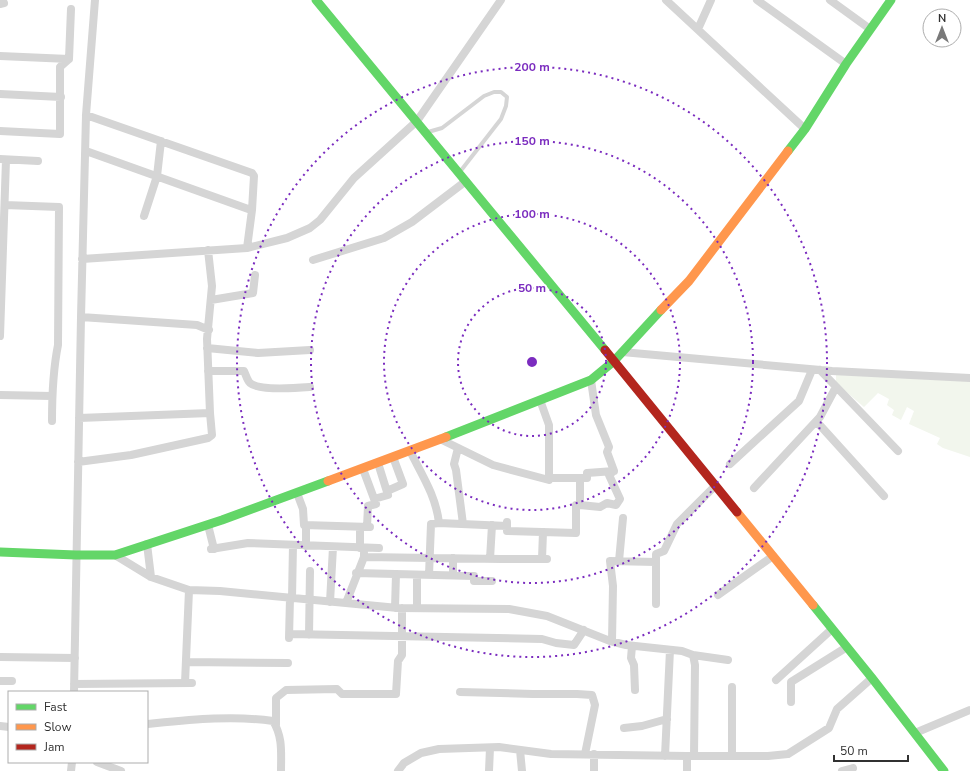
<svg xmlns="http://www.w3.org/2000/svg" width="970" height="771" font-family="'Nunito Sans',sans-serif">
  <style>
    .green { fill: #f2f6ed }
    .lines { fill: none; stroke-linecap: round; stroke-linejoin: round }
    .lane { stroke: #d5d5d5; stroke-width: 4 }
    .street { stroke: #d5d5d5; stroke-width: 8 }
    .fast { stroke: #63d668; stroke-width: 9 }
    .slow { stroke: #ff974d; stroke-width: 9 }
    .jam { stroke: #b3261e; stroke-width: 9 }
    .ring { fill: none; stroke: #7b2cbf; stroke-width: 2; stroke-dasharray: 2 4 }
    .centre { fill: #7b2cbf; stroke: #fff; stroke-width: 2 }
    .ring-label { font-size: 12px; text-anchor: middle; font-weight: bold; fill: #7b2cbf; stroke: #fff; stroke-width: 4; stroke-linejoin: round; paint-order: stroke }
  </style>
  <rect width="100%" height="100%" fill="#fff"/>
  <path class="green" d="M836,368L970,376V457L943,448L937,444L940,438L909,424L914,411L907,407L901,420L892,415L894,410L887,405L889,399L878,393L864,407L836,383Z"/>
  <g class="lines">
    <path class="lane" d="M428,132L442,128L484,96L494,92H501L507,97L506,106L501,119L459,173"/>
    <path class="street" d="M666,0L805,129
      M757,0L846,64
      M830,0L870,29
      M0,4L4,3
      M698,29L711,0
      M0,56L69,59
      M0,94L61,97
      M86,115L252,173L254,176L252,210L247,248
      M0,131L60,134V67L69,59L71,9
      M86,151L251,210
      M0,159L38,161
      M5,205L59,207L58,345C53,370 52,395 52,421
      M144,216L157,176L161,141
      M82,259L247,248L287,238L310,228L320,220L354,178L417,121L501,0
      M313,260L384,238L412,222L466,181
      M211,300L253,293L255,275
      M81,317L197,325L209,330
      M0,336L6,160
      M207,348L258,353L310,350
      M622,352L832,371L970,378
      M820,370L898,451
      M208,371H244C246,375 247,380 250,383C259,391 297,388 310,387
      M0,395L52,396
      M79,418L210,413
      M817,422L884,496
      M440,439L493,465L549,480V425L540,400
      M458,448L454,464L456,470L463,524
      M410,451C422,475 436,496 439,523
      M78,462L131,455L208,438L212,435L210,413L207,339L212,286L208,250
      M730,464L799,401L812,370
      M363,469L376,504L368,506L367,527
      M549,478H587V473L614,471
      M754,488L820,417L836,387
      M387,491L403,484L393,457
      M297,493L303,509L304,525L370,527
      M374,499L388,495L378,463
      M580,505L600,507L607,503L616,505L620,499L609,475L614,471L607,452L609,447L596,415L591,380
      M507,522V531L576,533V505H580V478
      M208,525L214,549
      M306,525V546
      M147,544L151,577
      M360,548V527
      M211,549L248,543L379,548
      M115,555L151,577L189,590L220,591L398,608L509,609L547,616L610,641L626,645L682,651L693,655L695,665L694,756
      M364,557L501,559H547
      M490,559L492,525
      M542,559L543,532
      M619,561L623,518
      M356,573L474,576V581H492
      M429,575L431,524L439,523L507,526
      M453,575V558
      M718,595L773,556
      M292,598L293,545
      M330,602L333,547
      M346,603L364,557V553
      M656,604V554L664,551L677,524L715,486
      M395,608L396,574
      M417,608V575
      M290,634L542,639L556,643L574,645L584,630
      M309,635L310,571
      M289,638L290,598
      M612,641L613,586L610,561L656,562
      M632,646L631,658L634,665L635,690
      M693,655L728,660
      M0,657L75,658
      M187,662L288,663
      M776,680L832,629
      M0,681H12
      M185,683L189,590
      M74,684L192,683
      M74,692L81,317L86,115L95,0
      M460,692L533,694H577L592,695L595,705L585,754
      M791,702V682L847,647
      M147,724C188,720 232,715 273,721C283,737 281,753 281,771
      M276,725V698L286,690L337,689L342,694H396L398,661L402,655V608
      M0,726L9,727
      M624,728L642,726L667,719
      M915,733L970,710
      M520,750L522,771
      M665,756L670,650
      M687,756V771
      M732,756V687
      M97,762L121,771
      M71,771L72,762
      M398,771L404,763L421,753L439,749L499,747L551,754L687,756H768L788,754L829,728L837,709L872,678
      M489,771L490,748
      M594,771V754
      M842,771L853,768"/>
    <path class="fast" d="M316,0L605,350
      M788,151L805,129L846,64L891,0
      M446,437L591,380L614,361L661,310
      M0,552L76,555H115L222,520L328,481
      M813,605L872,678L944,771"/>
    <path class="slow" d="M661,310L689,281L788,151
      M328,481L446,437
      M737,512L813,605"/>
    <path class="jam" d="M605,350L737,512"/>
  </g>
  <g class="ring">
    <circle cx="532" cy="362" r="74"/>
    <circle cx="532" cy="362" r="148"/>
    <circle cx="532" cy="362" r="221"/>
    <circle cx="532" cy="362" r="295"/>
  </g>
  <circle cx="532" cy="362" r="6" class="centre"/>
  <g class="ring-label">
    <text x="532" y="71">200 m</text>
    <text x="532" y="145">150 m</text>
    <text x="532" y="218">100 m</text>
    <text x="532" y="292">50 m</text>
  </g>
  <rect x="8" y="691" width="140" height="72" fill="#ffffff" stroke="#adadad"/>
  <rect x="16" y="704" width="20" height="6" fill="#63d668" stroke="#adadad"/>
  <text x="44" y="711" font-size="12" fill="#313131">Fast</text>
  <rect x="16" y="724" width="20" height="6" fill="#ff974d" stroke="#adadad"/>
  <text x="44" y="731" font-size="12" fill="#313131">Slow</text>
  <rect x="16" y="744" width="20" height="6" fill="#b3261e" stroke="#adadad"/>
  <text x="44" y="751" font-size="12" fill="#313131">Jam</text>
  <g transform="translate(942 28)"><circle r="19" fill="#ffffff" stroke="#adadad"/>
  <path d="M0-3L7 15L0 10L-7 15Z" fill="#797979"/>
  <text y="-6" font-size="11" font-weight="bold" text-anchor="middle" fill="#313131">N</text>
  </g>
  <path d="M834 755v6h74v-6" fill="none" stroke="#313131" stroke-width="2"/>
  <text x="840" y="755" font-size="12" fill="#313131" stroke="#ffffff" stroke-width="3" paint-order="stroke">50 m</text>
</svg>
